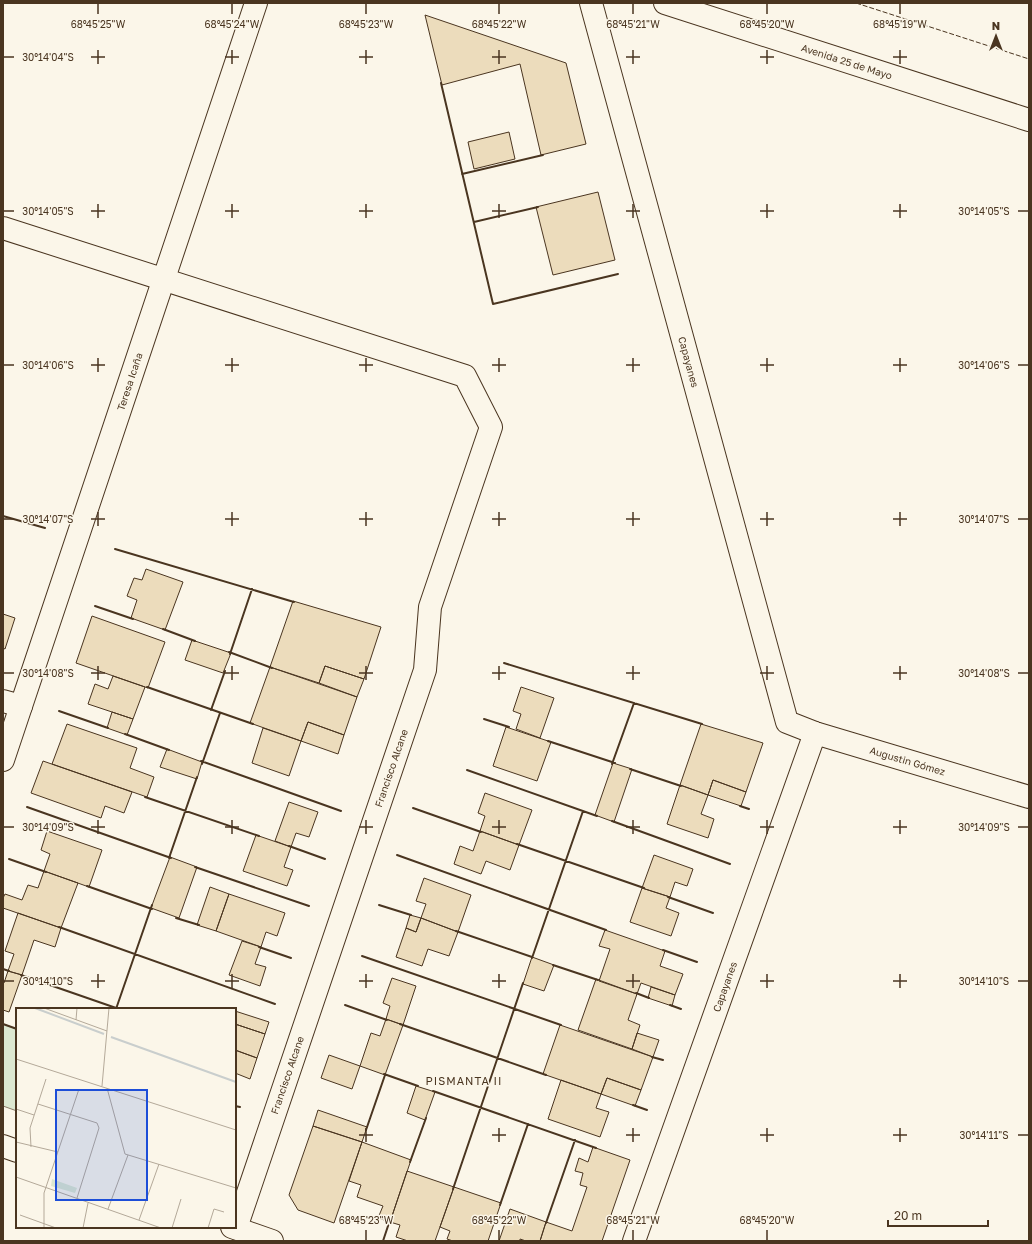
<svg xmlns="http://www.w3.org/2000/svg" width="1032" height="1244" font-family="'Golos Text',sans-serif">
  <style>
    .green { fill: #dce7d0; stroke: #887966 }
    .building { fill: #ecdcbc; stroke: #4a3520 }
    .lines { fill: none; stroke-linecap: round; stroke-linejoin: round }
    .street-casing { stroke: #4a3520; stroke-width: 24 }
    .street { stroke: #fbf6e9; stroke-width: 22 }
    .fence { stroke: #4a3520; stroke-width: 1; stroke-dasharray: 5 2; stroke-linecap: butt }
    .wall { stroke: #4a3520; stroke-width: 2 }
    .ticks { fill: none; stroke: #4a3520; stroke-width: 1.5 }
    .labels { text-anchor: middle; stroke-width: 3; stroke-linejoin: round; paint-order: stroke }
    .street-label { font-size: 10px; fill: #4a3520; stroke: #fbf6e9 }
    .neighbourhood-label { font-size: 11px; letter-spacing: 1px; fill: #4a3520; stroke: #fbf6e9 }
    .inset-river { fill: none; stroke: #c9cecd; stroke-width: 2 }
    .inset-road { fill: none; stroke: #b4a999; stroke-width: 1 }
    .view { fill: #1d4ed8; fill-opacity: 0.15; stroke: #1d4ed8; stroke-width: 2 }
    .inset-edge { fill: none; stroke: #4a3520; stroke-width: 2 }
    .ticks-label { font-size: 10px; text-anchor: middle; fill: #4a3520; stroke: #fbf6e9; stroke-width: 3; stroke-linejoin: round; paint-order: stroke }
  </style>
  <rect width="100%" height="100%" fill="#fbf6e9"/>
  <path class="green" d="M3,1024L17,1029V1111L3,1106Z"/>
  <path class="building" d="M425,15L566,63L586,144L541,155L520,64L442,85Z
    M509,132L515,159L474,169L468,142Z
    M598,192L615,260L553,275L536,207Z
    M146,569L183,582L165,630L131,618L137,600L127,596L134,578L142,580Z
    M293,601L381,627L364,679L325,666L319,683L270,667Z
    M3,614L15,618L5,649L3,648Z
    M92,616L165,642L148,688L76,663Z
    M192,640L231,653L223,673L185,660Z
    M325,666L364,679L357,697L319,683Z
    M270,667L357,697L344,735L308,722L301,741L250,723Z
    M113,676L145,687L133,719L88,704L95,684L108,689Z
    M521,687L554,698L540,738L516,729L521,714L513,711Z
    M112,712L133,719L127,735L107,728Z
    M308,722L344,735L338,754L301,741Z
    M67,724L137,748L130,768L154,777L147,797L52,764Z
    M701,724L763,743L746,792L713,780L708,795L680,785Z
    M506,727L551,742L537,781L493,766Z
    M263,728L301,741L289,776L252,763Z
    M167,749L202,762L197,779L160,767Z
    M43,761L132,792L124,813L105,806L101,818L31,793Z
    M613,763L632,769L614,822L595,815Z
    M713,780L746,792L741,806L708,795Z
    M680,785L708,795L701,814L714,819L708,838L667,824Z
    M485,793L532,810L519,845L480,831L485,816L478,813Z
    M289,802L318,812L309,837L296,833L291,847L275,841Z
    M47,831L102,850L89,887L44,871L50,854L41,850Z
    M480,831L519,845L510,870L486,861L481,874L454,864L460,846L473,851Z
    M256,835L291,847L284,867L293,870L287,886L243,871Z
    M654,855L693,869L687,886L675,882L670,897L642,888Z
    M170,857L197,867L179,918L151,908Z
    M44,871L78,883L61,928L3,908V898L5,894L22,900L28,885L38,888Z
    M424,878L471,895L458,932L421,918L426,904L416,901Z
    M210,887L229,894L216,931L197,925Z
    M642,888L670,897L666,908L679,913L671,936L630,922Z
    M229,894L285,913L277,936L266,932L261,947L216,931Z
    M18,913L61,928L55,947L34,940L22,975L8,971L14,954L5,951Z
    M410,915L421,918L416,932L406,928Z
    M421,918L458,932L449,956L428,949L422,966L396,957L406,928L416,932Z
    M605,930L665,951L660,966L683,974L675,995L641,983L637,994L599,981L610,949L599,946Z
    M242,941L261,947L255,964L266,967L260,986L229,975Z
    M532,957L554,965L544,991L523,984Z
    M8,971L22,975L9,1012L3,1010V982L4,983Z
    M392,978L416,986L403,1025L386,1019L390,1006L383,1003Z
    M596,979L637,994L628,1020L640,1025L632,1049L578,1030Z
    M651,987L675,995L672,1006L648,998Z
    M235,1011L269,1022L265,1034L235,1024Z
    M386,1019L403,1025L385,1075L360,1066L371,1033L380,1036Z
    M235,1024L265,1034L257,1058L235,1050Z
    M560,1025L653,1057L641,1090L607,1078L601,1094L543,1074Z
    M637,1033L659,1040L653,1057L632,1049Z
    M235,1050L257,1058L250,1079L235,1073Z
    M329,1055L360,1066L352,1089L321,1078Z
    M607,1078L641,1090L635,1106L601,1094Z
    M561,1080L601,1094L596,1108L609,1112L600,1137L548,1119Z
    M416,1086L435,1092L425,1120L407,1113Z
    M318,1110L367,1127L362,1142L313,1126Z
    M313,1126L362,1142L334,1223L298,1210L289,1195Z
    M362,1142L411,1160L390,1222L378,1218L383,1206L357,1197L361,1185L349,1181Z
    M593,1147L630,1160L602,1241H540L546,1222L572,1231L587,1187L580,1185L583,1173L575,1171L579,1158L588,1162Z
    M407,1171L454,1187L435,1241H408L396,1237L400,1225L390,1222Z
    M454,1187L501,1203L488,1241H453L447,1239L450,1231L440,1227Z
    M510,1209L546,1222L540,1241H526L520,1239V1241H499Z"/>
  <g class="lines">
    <g class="street-casing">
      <g id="street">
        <path id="s1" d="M591,3L787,722L815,733L1029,797"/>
        <path id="s2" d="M665,3L1029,120"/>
        <path d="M3,228L465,376L491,427L430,607L425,670L236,1228"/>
        <path d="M3,701L21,706"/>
        <path id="s3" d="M3,760L256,3"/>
        <path d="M3,1146L17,1151"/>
        <path d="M232,1227L272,1241"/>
        <path id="s4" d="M634,1241L815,733"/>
      </g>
    </g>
    <use href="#street" class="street"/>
    <path class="fence" d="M856,3L1029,59"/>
    <path class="wall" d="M441,83L493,304L618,274
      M462,174L543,155
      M474,222L538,207
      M3,516L45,528
      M115,549L294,602
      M95,606L133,619
      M163,629L195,641
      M229,652L272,668
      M230,654L252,589
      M504,663L702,724
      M147,687L253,724
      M211,710L225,671
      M59,711L108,728
      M484,719L509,727
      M125,734L169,750
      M548,741L615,763
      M201,761L341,811
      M202,764L220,713
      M612,764L634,703
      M630,769L681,786
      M467,770L597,816
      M145,797L259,836
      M740,806L749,809
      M27,807L171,858
      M413,808L481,832
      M612,821L730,864
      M517,844L644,888
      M289,846L325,859
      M397,855L606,930
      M169,858L197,777
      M9,859L46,872
      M195,867L309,906
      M87,886L152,909
      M668,897L713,913
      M379,905L411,915
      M176,918L199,925
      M59,927L275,1004
      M456,931L532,957
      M259,947L291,958
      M663,950L697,962
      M362,956L561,1025
      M532,958L583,811
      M553,965L598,980
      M3,969L9,971
      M21,975L119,1009
      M636,993L649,998
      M345,1005L387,1020
      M670,1005L681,1009
      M116,1009L152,905
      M3,1024L17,1029
      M400,1024L546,1075
      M652,1057L663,1060
      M384,1074L418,1086
      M433,1091L596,1148
      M633,1105L647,1110
      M235,1106L240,1107
      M366,1130L385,1075
      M410,1162L426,1118
      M453,1189L523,983
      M500,1205L528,1124
      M546,1223L575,1140
      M383,1241L390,1220"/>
  </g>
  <path class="ticks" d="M98,4V14M232,4V14M366,4V14M499,4V14M633,4V14M767,4V14M900,4V14M98,50V64M232,50V64M366,50V64M499,50V64M633,50V64M767,50V64M900,50V64M4,57H14M91,57H105M225,57H239M359,57H373M492,57H506M626,57H640M760,57H774M893,57H907M98,204V218M232,204V218M366,204V218M499,204V218M633,204V218M767,204V218M900,204V218M4,211H14M91,211H105M225,211H239M359,211H373M492,211H506M626,211H640M760,211H774M893,211H907M1018,211H1028M98,358V372M232,358V372M366,358V372M499,358V372M633,358V372M767,358V372M900,358V372M4,365H14M91,365H105M225,365H239M359,365H373M492,365H506M626,365H640M760,365H774M893,365H907M1018,365H1028M98,512V526M232,512V526M366,512V526M499,512V526M633,512V526M767,512V526M900,512V526M4,519H14M91,519H105M225,519H239M359,519H373M492,519H506M626,519H640M760,519H774M893,519H907M1018,519H1028M98,666V680M232,666V680M366,666V680M499,666V680M633,666V680M767,666V680M900,666V680M4,673H14M91,673H105M225,673H239M359,673H373M492,673H506M626,673H640M760,673H774M893,673H907M1018,673H1028M98,820V834M232,820V834M366,820V834M499,820V834M633,820V834M767,820V834M900,820V834M4,827H14M91,827H105M225,827H239M359,827H373M492,827H506M626,827H640M760,827H774M893,827H907M1018,827H1028M98,974V988M232,974V988M366,974V988M499,974V988M633,974V988M767,974V988M900,974V988M4,981H14M91,981H105M225,981H239M359,981H373M492,981H506M626,981H640M760,981H774M893,981H907M1018,981H1028M366,1128V1142M499,1128V1142M633,1128V1142M767,1128V1142M900,1128V1142M359,1135H373M492,1135H506M626,1135H640M760,1135H774M893,1135H907M1018,1135H1028M366,1230V1240M499,1230V1240M633,1230V1240M767,1230V1240"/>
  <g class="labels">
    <g class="street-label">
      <text dy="4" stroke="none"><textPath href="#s2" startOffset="191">Avenida 25 de Mayo</textPath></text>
      <text dy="4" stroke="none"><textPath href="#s1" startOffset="372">Capayanes</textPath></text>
      <text dy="4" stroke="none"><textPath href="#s3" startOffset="399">Teresa Icaña</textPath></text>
      <text dy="4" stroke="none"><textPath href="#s1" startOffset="872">Augustin Gómez</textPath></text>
      <text transform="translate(391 768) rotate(-71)" y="4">Francisco Alcane</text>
      <text dy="4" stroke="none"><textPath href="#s4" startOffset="270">Capayanes</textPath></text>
      <text transform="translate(287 1075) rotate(-71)" y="4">Francisco Alcane</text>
    </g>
    <g class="neighbourhood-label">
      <text x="464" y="1085">PISMANTA II</text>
    </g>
  </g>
  <g transform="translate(16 1008)">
    <rect width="220" height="220" fill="#fbf6e9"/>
    <path d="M36,171L61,180L59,185L35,178Z" fill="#dce7d0"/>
    <path class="inset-river" d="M19,0L88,26M95,29L220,74"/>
    <path class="inset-road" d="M28,0L91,23M60,12L61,0M0,51L220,122M86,78L93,0M91,80L109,146L220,180M22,96L81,115L83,120L61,190M0,101L18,107M0,134L42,144M15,139L14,120L30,71M0,169L145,220M92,201L112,147M4,207L40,220M123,212L143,156M28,220V185L63,81M67,220L72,195M156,220L165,191M192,220L198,201L208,204"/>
    <path class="view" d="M40,82H131V192H40Z"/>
    <rect width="220" height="220" class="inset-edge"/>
  </g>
  <g class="ticks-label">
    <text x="98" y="28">68°45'25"W</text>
    <text x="232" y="28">68°45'24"W</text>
    <text x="366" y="28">68°45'23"W</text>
    <text x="499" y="28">68°45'22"W</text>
    <text x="633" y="28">68°45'21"W</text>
    <text x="767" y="28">68°45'20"W</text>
    <text x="900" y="28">68°45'19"W</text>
    <text x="48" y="61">30°14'04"S</text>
    <text x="48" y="215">30°14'05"S</text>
    <text x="984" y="215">30°14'05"S</text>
    <text x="48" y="369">30°14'06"S</text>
    <text x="984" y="369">30°14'06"S</text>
    <text x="48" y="523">30°14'07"S</text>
    <text x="984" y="523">30°14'07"S</text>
    <text x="48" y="677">30°14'08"S</text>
    <text x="984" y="677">30°14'08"S</text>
    <text x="48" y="831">30°14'09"S</text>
    <text x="984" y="831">30°14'09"S</text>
    <text x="48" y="985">30°14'10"S</text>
    <text x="984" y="985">30°14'10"S</text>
    <text x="984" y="1139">30°14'11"S</text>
    <text x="366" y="1224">68°45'23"W</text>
    <text x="499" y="1224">68°45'22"W</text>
    <text x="633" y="1224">68°45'21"W</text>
    <text x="767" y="1224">68°45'20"W</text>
  </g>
  <rect width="1032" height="1244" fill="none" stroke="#4a3520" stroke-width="8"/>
  <g transform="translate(996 36)" stroke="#fbf6e9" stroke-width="3" paint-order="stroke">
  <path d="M0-3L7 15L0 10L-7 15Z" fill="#4a3520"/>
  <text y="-6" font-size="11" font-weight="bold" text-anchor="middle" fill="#4a3520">N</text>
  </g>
  <path d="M888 1220v6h100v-6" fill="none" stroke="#4a3520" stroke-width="2"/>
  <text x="894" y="1220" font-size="12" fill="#4a3520" stroke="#fbf6e9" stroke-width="3" paint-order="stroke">20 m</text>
</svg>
